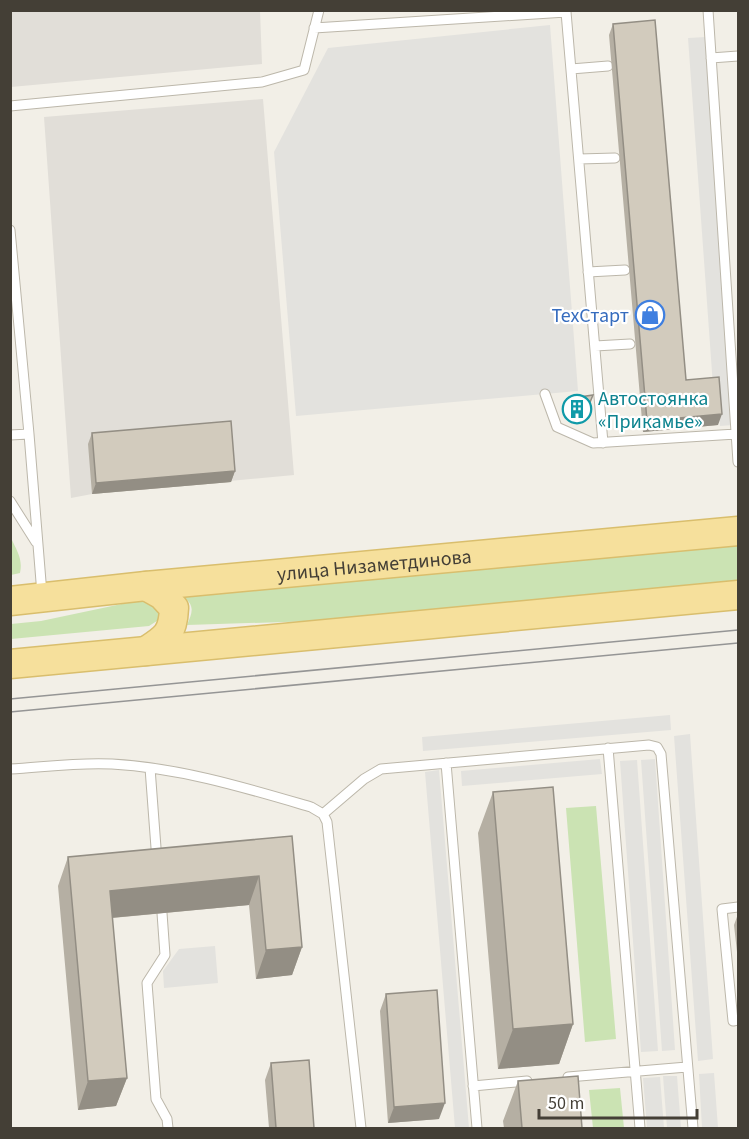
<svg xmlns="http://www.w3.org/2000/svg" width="749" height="1139" font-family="'Source Sans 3',sans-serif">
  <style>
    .industrial { fill: #e1ded8 }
    .green { fill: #cbe3b3 }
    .parking { fill: #e3e2de }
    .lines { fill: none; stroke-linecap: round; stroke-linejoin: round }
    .lane-casing { stroke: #bcb7aa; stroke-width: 11 }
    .primary-casing { stroke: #d9be6d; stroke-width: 31 }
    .lane { stroke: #fff; stroke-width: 9 }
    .primary { stroke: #f6e09c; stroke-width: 28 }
    .tram { stroke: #959595; stroke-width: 1.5 }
    .wall { fill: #b5afa3 }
    .shaded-wall { fill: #938e84 }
    .building { fill: #d2cbbd; stroke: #938e84; stroke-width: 1.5 }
    .labels { text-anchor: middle; stroke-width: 4.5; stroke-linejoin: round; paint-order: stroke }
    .shop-label { font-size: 20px; fill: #366cbe; stroke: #fff; text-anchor: end }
    .culture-label { font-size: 20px; fill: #0d838f; stroke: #fff; text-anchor: start }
    .street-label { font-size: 20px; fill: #443f36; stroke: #fff }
  </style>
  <rect width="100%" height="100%" fill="#f2efe7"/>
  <path class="industrial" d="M11,10L260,11L262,64L11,87Z
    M263,99L294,475L92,494L71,498L44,117Z"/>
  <path class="green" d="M11,538C17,551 23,559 20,573L11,575Z
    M738,542V580L315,621L187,625C193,611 195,605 182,596Z
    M150,598L162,610L160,619L149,626L11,639V624L41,621Z
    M596,806L616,1039L585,1042L566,808Z
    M620,1088L624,1128H593L589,1090Z"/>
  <path class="parking" d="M550,25L578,391L296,416L274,152L328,48Z
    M706,37L733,425L720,426L716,386H713L688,38Z
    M670,715L671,730L423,751L422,737Z
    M690,734L713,1059L698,1061L674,736Z
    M600,759L602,774L462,786L461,771Z
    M655,759L675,1050L662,1051L641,760Z
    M637,760L658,1051L641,1052L620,761Z
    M439,770L469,1128H455L425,772Z
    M215,946L218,983L164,988L163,971L179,949Z
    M714,1073L718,1128H702L699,1074Z
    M663,1076H677L681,1128H667Z
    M660,1077L664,1128H647L643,1078Z"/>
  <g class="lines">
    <g class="lane-casing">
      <path id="lane" d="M708,10L738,462
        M314,28L566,12L603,443
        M711,58L738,56
        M571,69L608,66
        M10,106L262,82L304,70L319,10
        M579,159L615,158
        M10,230L29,434
        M588,272L625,270
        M595,346L630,344
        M545,394L557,427L593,443L736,434
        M10,435L29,434L42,594
        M10,501L36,542
        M608,748L640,1128
        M446,763L477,1128
        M150,768L157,861
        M10,769C44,767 79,762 112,764C181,768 246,788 311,807L323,814L327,822L361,1128
        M323,814L364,779L381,769L649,745L657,747L661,754L693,1128
        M738,907L722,909L733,1021L738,1020
        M162,913L165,955L147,983L156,1099L167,1119L168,1128
        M568,1077L687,1067
        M473,1086L527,1081"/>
    </g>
    <g class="primary-casing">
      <g id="primary">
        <path id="s1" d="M10,601L146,586L738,531"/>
        <path d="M146,651C166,638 173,634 174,608L162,595L146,586"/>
        <path d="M10,664L738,595"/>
      </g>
    </g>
    <use href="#lane" class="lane"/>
    <use href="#primary" class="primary"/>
    <path class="tram" d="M10,699L738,630
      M10,712L738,643"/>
  </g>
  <path class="wall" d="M613,24L686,380L718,425L643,432L609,35Z
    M593,395L586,412L582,416L574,419L567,418L565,404L567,399Z
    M92,433L235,471L231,482L92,494L88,444Z
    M493,792L573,1024L559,1064L498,1069L478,833Z
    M292,836L302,947L292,975L256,979L249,905L112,918L127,1078L116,1106L78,1110L58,886L68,857Z
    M738,914V961L734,925Z
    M386,994L439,1119L388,1123L380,1011Z
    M271,1063L314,1128H269L265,1080Z
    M518,1081L582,1128H504L503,1121Z"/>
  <path class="shaded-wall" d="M588,407L586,412L582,416L574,419L577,414Z
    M722,414L718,425L643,432L647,421Z
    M235,471L231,482L92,494L96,483Z
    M259,876L249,905L99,919L110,891Z
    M302,947L292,975L256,979L266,950Z
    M573,1024L559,1064L498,1069L513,1029Z
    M127,1078L116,1106L78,1110L88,1081Z
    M445,1103L439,1119L388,1123L394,1107Z"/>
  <path class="building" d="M655,20L686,380L719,377L722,414L647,421L613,24Z
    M593,395L588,407L584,411L577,414L569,412L567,399Z
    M231,421L235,471L96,483L92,433Z
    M553,787L573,1024L513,1029L493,792Z
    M292,836L302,947L266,950L259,876L110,891L127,1078L88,1081L68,857Z
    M437,990L445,1103L394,1107L386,994Z
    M309,1060L314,1128H276L271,1063Z
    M578,1076L582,1128H522L518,1081Z"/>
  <defs>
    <g id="shop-ring" transform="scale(1.5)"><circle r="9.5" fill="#fff" stroke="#3f7fe0" stroke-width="1.5"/><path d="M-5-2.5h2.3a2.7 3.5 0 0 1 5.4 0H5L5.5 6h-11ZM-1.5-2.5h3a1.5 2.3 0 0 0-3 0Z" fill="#3f7fe0"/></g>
    <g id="building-ring" transform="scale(1.5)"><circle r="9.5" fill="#fff" stroke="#0f9aa8" stroke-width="1.5"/><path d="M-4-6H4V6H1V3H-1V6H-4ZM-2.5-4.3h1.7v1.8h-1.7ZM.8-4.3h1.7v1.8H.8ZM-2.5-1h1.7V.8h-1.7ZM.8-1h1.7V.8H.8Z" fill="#0f9aa8"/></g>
  </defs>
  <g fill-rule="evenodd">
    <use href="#shop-ring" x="650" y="315"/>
    <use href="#building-ring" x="577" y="409"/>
  </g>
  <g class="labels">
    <g class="shop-label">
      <text x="629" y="322">ТехСтарт</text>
    </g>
    <g class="culture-label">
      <text x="598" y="405">Автостоянка<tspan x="598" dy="23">«Прикамье»</tspan></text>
    </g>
    <g class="street-label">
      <text dy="7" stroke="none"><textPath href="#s1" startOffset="366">улица Низаметдинова</textPath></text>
    </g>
  </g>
  <rect width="749" height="1139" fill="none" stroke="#443f36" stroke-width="24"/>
  <path d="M539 1109v9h158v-9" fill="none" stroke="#443f36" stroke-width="3"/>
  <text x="548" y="1109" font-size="18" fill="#443f36" stroke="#ffffff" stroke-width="4.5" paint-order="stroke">50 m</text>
</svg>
